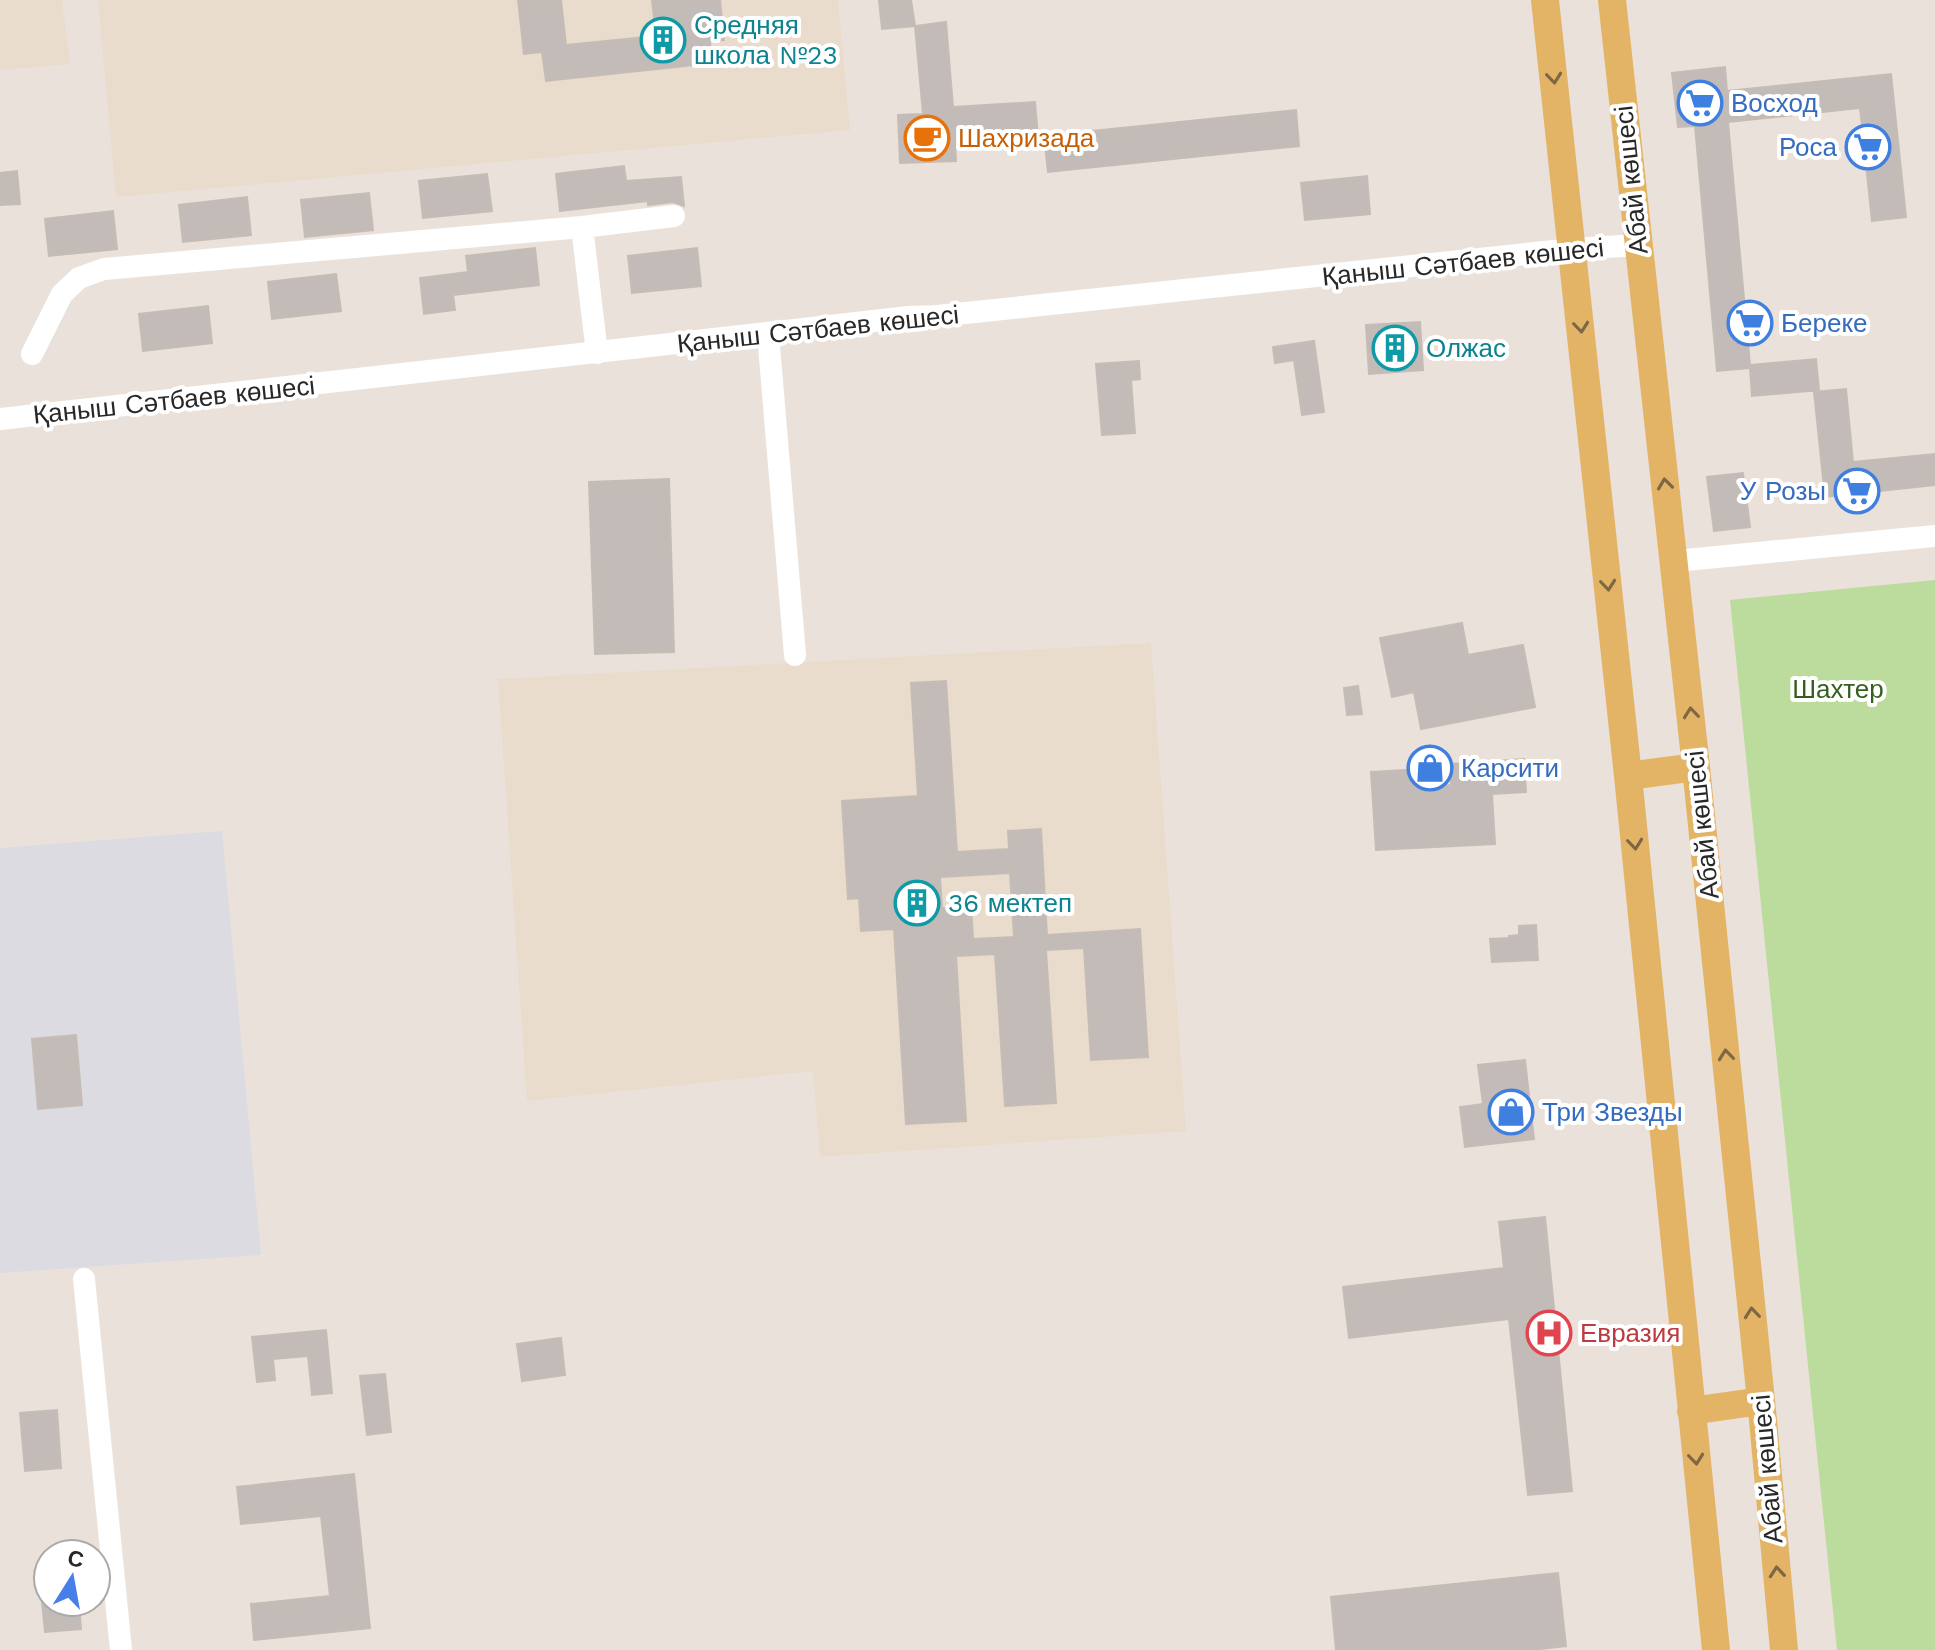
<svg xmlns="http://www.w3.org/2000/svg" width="1935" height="1650" font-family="'Work Sans',sans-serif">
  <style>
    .industrial { fill: #dcdbe2 }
    .education { fill: #eadccc }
    .green { fill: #bbdc9c }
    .building { fill: #c2bbb8; stroke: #c5bdb5; stroke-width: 2; fill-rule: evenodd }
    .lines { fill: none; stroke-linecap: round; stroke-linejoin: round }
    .minor { stroke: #fff; stroke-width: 22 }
    .major { stroke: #e4b466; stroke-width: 28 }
    .oneway { stroke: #7d6744 }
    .labels { text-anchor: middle; stroke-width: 8; stroke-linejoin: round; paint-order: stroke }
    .culture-label { font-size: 26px; fill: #0d838f; stroke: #fff; text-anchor: start }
    .shop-label { font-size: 26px; fill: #366cbe; stroke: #fff; text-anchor: start }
    .food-label { font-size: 26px; fill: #c56008; stroke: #fff; text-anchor: start }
    .street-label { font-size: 26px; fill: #282828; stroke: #fff }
    .park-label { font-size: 26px; fill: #365f1f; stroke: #fff }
    .health-label { font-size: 26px; fill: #be3a42; stroke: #fff; text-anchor: start }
  </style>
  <rect width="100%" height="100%" fill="#eae1db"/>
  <path class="industrial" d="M222,831L261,1255L0,1273V848Z"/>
  <path class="education" d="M0,0H62L70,64L0,70Z
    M98,0H838L850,130L116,197Z
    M1151,643L1186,1131L820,1157L813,1071L527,1101L498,679Z"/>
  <path class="green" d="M1935,580V1650H1837L1730,600Z"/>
  <path class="building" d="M518,0H561L566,45L656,36L652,0H720L724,40L710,41L712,63L546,81L542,52L524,54Z
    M879,0H911L915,26L882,29Z
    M946,22L953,107L1035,102L1038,137L955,142L956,161L900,163L898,115L923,114L915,26Z
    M1725,67L1727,91L1891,74L1906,217L1872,221L1860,108L1728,122L1750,365L1816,359L1819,390L1752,396L1750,368L1717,371L1695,126L1678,127L1672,73Z
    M1296,110L1299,146L1048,172L1044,136Z
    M624,166L626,181L681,177L684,206L673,202L648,205V201L560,211L556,174Z
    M17,171L20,204L0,205V173Z
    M487,174L492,211L423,218L419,181Z
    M1367,176L1370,214L1305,220L1301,183Z
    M369,193L373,230L305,237L301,200Z
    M247,197L251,235L183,242L179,205Z
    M113,211L117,249L49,256L45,219Z
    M535,248L539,285L453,295L455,310L424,314L420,278L468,272L466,256Z
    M697,248L701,286L632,293L628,256Z
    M336,274L341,311L272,319L268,282Z
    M208,306L212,343L143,351L139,314Z
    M1420,322L1423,370L1369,374L1366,325Z
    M1314,341L1324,412L1302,415L1294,360L1275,363L1273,347Z
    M1139,361L1140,379L1131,380L1135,433L1102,435L1096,364Z
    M1846,389L1853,462L1935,454V485L1825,497L1814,392Z
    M1743,473L1750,527L1714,531L1707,477Z
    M669,479L674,652L595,654L589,482Z
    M1462,623L1468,655L1523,645L1535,707L1421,729L1414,692L1392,697L1380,638Z
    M946,681L957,852L1009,849L1008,831L1041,829L1047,935L1140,929L1148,1057L1091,1060L1084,948L1046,950L1056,1103L1005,1106L995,954L956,956L966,1121L906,1124L894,929L861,931L859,898L848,899L842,801L918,796L911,683ZM1010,873L1014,937L973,939L971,907L942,908L940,877Z
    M1358,686L1362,714L1347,715L1344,688Z
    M1524,759L1526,792L1492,794L1495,844L1376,850L1371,772L1422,769L1423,787L1451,785L1450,764Z
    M1536,925L1538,960L1492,962L1490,939L1509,938V936L1519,935V926Z
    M76,1035L82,1105L38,1109L32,1039Z
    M1525,1060L1534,1139L1465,1147L1460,1107L1483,1104L1478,1065Z
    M1545,1217L1572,1491L1528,1495L1509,1319L1349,1338L1343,1287L1504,1268L1499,1222Z
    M326,1330L332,1393L312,1395L308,1356L273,1359L275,1380L257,1382L252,1337Z
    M561,1338L565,1375L522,1381L517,1344Z
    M385,1374L391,1432L367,1435L360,1376Z
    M57,1410L61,1468L25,1471L20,1413Z
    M354,1474L370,1628L254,1640L251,1604L330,1596L321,1516L241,1524L237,1487Z
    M1558,1573L1566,1646L1531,1650H1336L1331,1597Z
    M42,1602H79L81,1629L45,1632Z"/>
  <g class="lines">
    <path class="minor" d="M582,227L597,353
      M768,334L795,655
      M32,354L62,294L79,278L104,269L582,227L674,216
      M0,419L909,317L937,316L1573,249L1638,245
      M1675,561L1935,536
      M84,1279L121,1650"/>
    <path class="major" d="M1545,0L1628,776L1716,1650
      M1612,0L1696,767L1763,1420L1784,1650
      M1628,776L1696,767
      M1691,1411L1761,1401"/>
  </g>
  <defs><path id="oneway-chevron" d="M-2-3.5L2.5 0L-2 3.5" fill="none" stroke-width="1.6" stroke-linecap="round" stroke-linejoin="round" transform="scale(2)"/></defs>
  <g class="oneway">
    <use href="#oneway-chevron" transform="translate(1554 78) rotate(84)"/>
    <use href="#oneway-chevron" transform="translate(1581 327) rotate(84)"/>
    <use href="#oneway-chevron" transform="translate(1665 484) rotate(-97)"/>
    <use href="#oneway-chevron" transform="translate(1608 585) rotate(84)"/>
    <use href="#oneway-chevron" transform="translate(1691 713) rotate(-96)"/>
    <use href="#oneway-chevron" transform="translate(1635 844) rotate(84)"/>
    <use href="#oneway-chevron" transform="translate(1726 1055) rotate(-96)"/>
    <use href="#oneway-chevron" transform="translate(1752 1313) rotate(-96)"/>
    <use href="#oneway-chevron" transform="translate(1696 1459) rotate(84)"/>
    <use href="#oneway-chevron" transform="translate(1777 1572) rotate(-95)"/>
  </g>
  <defs>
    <g id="building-ring" transform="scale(2.3)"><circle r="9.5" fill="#fff" stroke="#0f9aa8" stroke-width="1.5"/><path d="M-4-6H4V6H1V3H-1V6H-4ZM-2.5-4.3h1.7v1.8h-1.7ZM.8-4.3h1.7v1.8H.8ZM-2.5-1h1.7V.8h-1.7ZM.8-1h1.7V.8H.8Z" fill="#0f9aa8"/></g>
    <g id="supermarket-ring" transform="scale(2.3)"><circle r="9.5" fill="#fff" stroke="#3f7fe0" stroke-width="1.5"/><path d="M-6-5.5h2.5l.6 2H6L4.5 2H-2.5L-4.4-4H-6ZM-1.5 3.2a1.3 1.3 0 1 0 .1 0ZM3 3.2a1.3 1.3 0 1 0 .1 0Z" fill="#3f7fe0"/></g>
    <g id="cafe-ring" transform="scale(2.3)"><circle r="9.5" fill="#fff" stroke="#e8710a" stroke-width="1.5"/><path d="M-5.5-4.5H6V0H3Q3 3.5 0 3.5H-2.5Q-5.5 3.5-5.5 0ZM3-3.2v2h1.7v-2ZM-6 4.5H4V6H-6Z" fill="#e8710a"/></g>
    <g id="shop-ring" transform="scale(2.3)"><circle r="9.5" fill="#fff" stroke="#3f7fe0" stroke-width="1.5"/><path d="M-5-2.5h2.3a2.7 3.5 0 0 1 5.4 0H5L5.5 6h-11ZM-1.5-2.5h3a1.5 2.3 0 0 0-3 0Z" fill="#3f7fe0"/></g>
    <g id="hospital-ring" transform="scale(2.3)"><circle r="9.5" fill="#fff" stroke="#e0444e" stroke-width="1.5"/><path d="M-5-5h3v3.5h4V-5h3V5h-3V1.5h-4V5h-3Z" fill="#e0444e"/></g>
  </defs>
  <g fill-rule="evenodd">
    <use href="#building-ring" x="663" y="40"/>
    <use href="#supermarket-ring" x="1700" y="103"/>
    <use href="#cafe-ring" x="927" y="138"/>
    <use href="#supermarket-ring" x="1868" y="147"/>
    <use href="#supermarket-ring" x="1750" y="323"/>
    <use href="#building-ring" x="1395" y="348"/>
    <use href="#supermarket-ring" x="1857" y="491"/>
    <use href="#shop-ring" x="1430" y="768"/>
    <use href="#building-ring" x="917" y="903"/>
    <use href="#shop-ring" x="1511" y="1112"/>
    <use href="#hospital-ring" x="1549" y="1333"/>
  </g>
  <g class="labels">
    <g class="culture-label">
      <text x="694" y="34">Средняя<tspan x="694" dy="30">школа №23</tspan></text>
      <text x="1426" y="357">Олжас</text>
      <text x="948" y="912">36 мектеп</text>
    </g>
    <g class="shop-label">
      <text x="1731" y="112">Восход</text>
      <text x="1837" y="156" text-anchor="end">Роса</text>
      <text x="1781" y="332">Береке</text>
      <text x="1826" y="500" text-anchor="end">У Розы</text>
      <text x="1461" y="777">Карсити</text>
      <text x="1542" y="1121">Три Звезды</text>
    </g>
    <g class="food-label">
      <text x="958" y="147">Шахризада</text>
    </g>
    <g class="street-label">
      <text transform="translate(1631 180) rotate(-96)" y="9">Абай көшесі</text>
      <text transform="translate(1463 262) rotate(-6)" y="9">Қаныш Сәтбаев көшесі</text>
      <text transform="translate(818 329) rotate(-6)" y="9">Қаныш Сәтбаев көшесі</text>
      <text transform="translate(174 400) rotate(-6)" y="9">Қаныш Сәтбаев көшесі</text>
      <text transform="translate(1702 825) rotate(-96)" y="9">Абай көшесі</text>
      <text transform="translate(1767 1469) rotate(-95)" y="9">Абай көшесі</text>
    </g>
    <g class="park-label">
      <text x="1838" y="698">Шахтер</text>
    </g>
    <g class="health-label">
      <text x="1580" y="1342">Евразия</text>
    </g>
  </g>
  <g transform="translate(72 1578) rotate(11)"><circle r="38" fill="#ffffff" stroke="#a9a9a9" stroke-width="2"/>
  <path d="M0-6L14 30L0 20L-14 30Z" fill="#487eea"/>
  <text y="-12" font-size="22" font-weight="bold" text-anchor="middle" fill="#282828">С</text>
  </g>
</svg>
